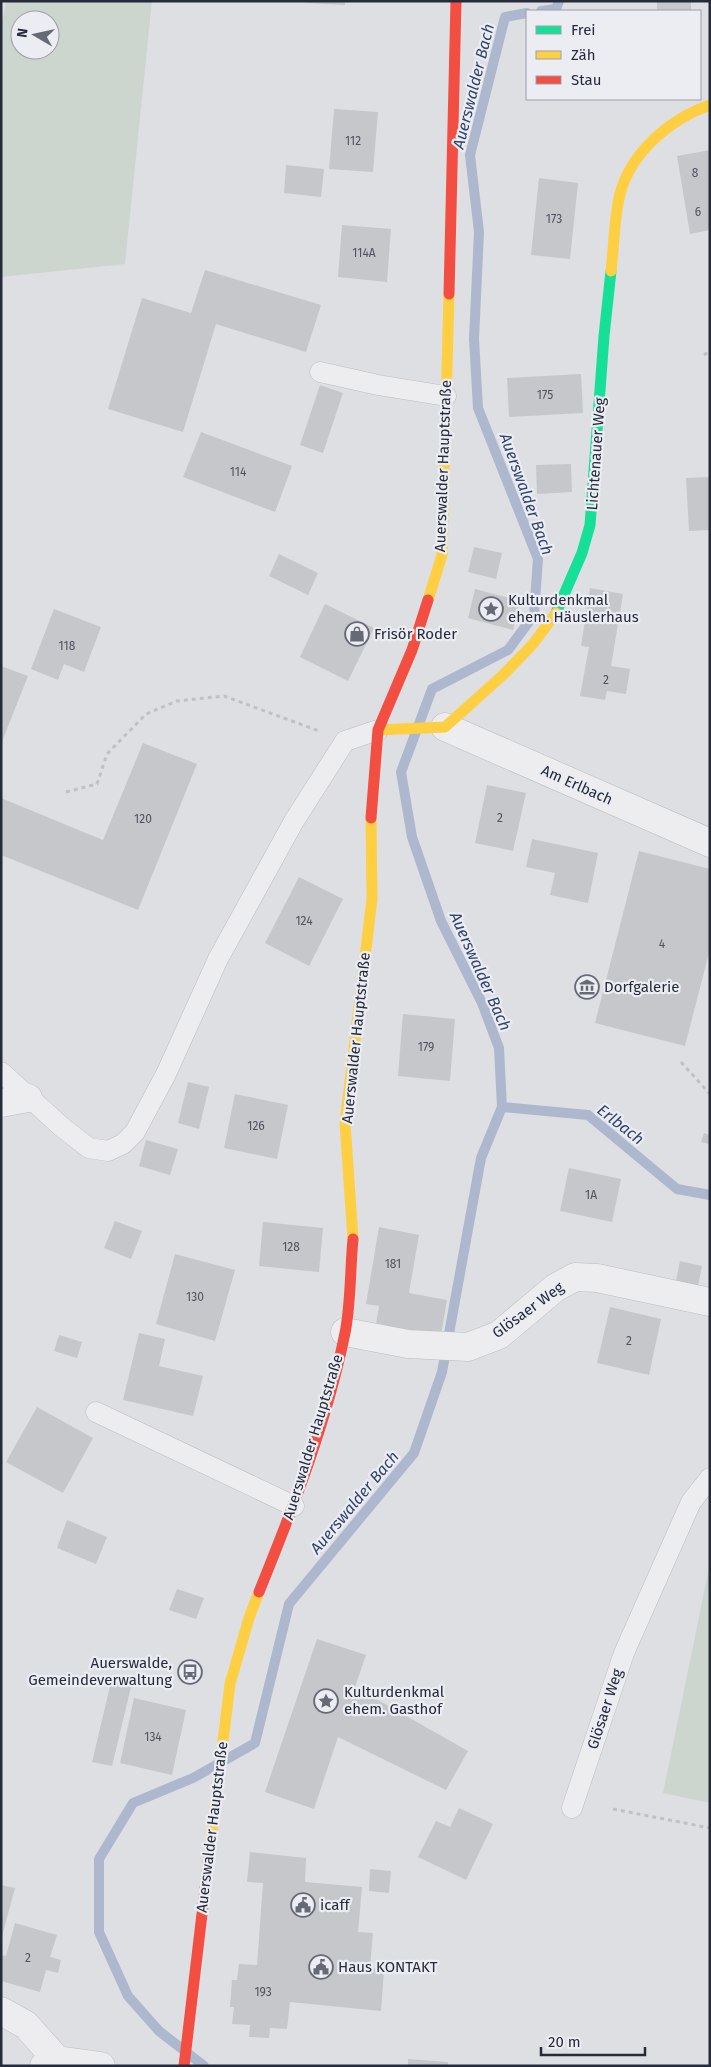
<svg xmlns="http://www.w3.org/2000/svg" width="711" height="2067" font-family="'Fira Sans',sans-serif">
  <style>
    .green { fill: #cdd6ce; fill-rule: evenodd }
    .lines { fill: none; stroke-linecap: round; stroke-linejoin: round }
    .stream { stroke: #adb8ce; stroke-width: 10 }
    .building { fill: #c6c7cb }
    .lane-casing { stroke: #bcbdc1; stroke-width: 21 }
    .street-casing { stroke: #bcbdc1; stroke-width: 29 }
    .path { stroke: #c0c0c6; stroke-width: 3; stroke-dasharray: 4 4; stroke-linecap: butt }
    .lane { stroke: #ededf0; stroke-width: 20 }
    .street { stroke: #ededf0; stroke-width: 28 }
    .fast { stroke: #16e098; stroke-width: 11 }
    .slow { stroke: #ffcf43; stroke-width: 11 }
    .jam { stroke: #f24e42; stroke-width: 11 }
    .labels { text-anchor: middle; stroke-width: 4.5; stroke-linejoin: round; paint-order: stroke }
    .number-label { font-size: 12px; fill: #4f5360 }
    .street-label { font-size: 15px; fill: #262b3b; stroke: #ebedf3 }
    .poi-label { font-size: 15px; fill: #262b3b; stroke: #ebedf3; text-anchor: start }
    .water-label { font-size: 16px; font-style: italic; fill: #32446d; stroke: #ebedf3 }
  </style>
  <rect width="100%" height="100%" fill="#dedfe3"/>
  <path class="green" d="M6,1H152L125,264L1,277V27ZM20,20H50V50H20Z
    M710,1563V1803L663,1793Z"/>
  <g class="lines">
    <path class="stream" d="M541,11L556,9L559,1
      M502,1107L588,1115L677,1189L710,1195
      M204,2066L159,2031L128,1996L99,1932V1859L133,1803L193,1778L255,1743L289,1604L414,1453L442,1372L481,1158L502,1107L499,1048L482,1003L441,921L412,837L401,772L432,689L508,650L534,615L538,559L478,408L474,339L479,232L470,155L505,17L527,13"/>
  </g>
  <path class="building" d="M307,1H345V5L307,3Z
    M657,1H691V11H657Z
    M334,109L378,112L373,172L329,169Z
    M710,150V230L690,234L677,156Z
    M286,165L324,169L321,197L284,193Z
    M539,178L578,183L570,259L531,255Z
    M342,225L391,229L387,282L338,277Z
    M205,270L321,305L306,352L216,324L183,432L108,409L142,298L191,313Z
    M581,374L583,413L509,417L507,378Z
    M320,385L343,393L323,453L300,445Z
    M201,432L292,466L275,512L183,477Z
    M571,464L572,492L537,494L536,465Z
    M710,477V530L689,531L686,478Z
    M474,547L502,553L496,579L468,572Z
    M279,554L318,573L308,595L269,576Z
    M590,588L623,594L611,666L630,669L626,694L607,691L605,700L580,696L589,647L581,646Z
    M475,589L520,601L513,630L468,618Z
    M325,604L374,628L348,681L300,657Z
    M54,609L101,627L84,672L64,664L58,680L31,669Z
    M1,666L28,676L1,744Z
    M143,743L197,764L138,910L1,855V798L103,840Z
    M487,785L526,793L513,851L475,843Z
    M532,839L598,853L588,903L550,895L555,873L526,867Z
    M639,851L710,869V949L685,1046L595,1023Z
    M299,877L343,899L309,966L265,943Z
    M403,1014L455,1019L450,1081L398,1076Z
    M188,1082L209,1087L199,1129L178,1123Z
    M235,1094L288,1105L277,1159L224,1148Z
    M704,1133L710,1135V1144L701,1142Z
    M146,1140L178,1149L170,1175L139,1166Z
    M569,1168L621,1179L612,1222L560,1211Z
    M115,1221L142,1231L131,1259L104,1248Z
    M263,1222L323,1228L319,1272L259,1266Z
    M379,1227L419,1235L409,1293L447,1300L441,1335L376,1324L379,1306L366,1304Z
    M175,1254L235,1270L215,1341L156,1324Z
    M680,1261L702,1266L698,1286L676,1281Z
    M610,1307L661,1319L649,1375L597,1363Z
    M139,1333L165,1339L159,1366L203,1376L193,1416L123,1400Z
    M59,1335L82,1342L77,1358L54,1351Z
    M37,1407L93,1438L63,1493L6,1462Z
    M67,1520L107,1537L96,1564L57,1548Z
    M177,1589L204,1598L196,1619L169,1610Z
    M317,1639L366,1655L355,1687L468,1751L446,1790L338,1737L314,1809L265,1792Z
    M112,1678L132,1683L112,1766L92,1762Z
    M134,1698L186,1710L172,1775L120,1763Z
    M459,1808L493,1824L466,1880L418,1857L436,1821L450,1827Z
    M250,1852L306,1858L305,1882L362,1887L358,1932L373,1933L370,1968L384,1970L381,2011L290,2002L287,2029L270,2028L269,2038L249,2037L250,2025L232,2024L234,2007H230L232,1980H237L239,1964L257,1965L263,1883L247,1882Z
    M370,1869L391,1871L389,1893L369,1891Z
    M1,1885L15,1888L2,1936H1Z
    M15,1923L57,1935L50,1957L61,1960L58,1973L46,1970L40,1992L1,1981V1955L6,1956Z
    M408,2059L448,2062V2066H408Z"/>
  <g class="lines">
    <g class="lane-casing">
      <path id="lane" d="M320,372L378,385L446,396
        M1,1072L63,1128L89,1148L108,1151L123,1144L135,1132L166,1074L218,959L294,821L345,741L378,730
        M96,1412L294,1506
        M572,1808L624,1653L691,1502L710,1478"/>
    </g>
    <g class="street-casing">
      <path id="street" d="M445,727L710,843
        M1,1103L28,1098
        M345,1332L408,1344L468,1347L499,1335L555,1288L575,1277L597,1278L710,1302
        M1,2011L26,2025L57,2060
        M44,2066L57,2060L101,2066"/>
    </g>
    <path class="path" d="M704,355L710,351
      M66,792L97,784L107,754L146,714L177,701L224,696L319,731
      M681,1062L710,1094
      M613,1809L710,1828"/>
    <use href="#lane" class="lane"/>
    <use href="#street" class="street"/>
    <path class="fast" d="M556,613L582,553L590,525L604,336L611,271"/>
    <path class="slow" d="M611,271C614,248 614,217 620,194C631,152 670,119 710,105
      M428,600L442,555L449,294
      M378,730L445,727L503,675L533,644L556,613
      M353,1239L345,1123L372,899L371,818
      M209,1855L230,1684L249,1618L259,1592"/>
    <path class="jam" d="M449,294L456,1
      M371,818L378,730L412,650L428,600
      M259,1592C293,1508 327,1422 345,1333C351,1303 350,1270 353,1239
      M184,2066L209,1855"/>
  </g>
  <defs>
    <g id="sight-ring" transform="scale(1.25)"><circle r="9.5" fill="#ebedf3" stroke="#666a76" stroke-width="1.5"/><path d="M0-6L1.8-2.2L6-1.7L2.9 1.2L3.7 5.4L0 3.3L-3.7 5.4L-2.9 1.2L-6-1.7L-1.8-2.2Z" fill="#666a76"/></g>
    <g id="shop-ring" transform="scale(1.25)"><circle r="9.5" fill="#ebedf3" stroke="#666a76" stroke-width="1.5"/><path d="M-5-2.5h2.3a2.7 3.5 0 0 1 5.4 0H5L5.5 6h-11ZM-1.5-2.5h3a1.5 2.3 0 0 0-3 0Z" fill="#666a76"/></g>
    <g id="museum-ring" transform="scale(1.25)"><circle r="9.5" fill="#ebedf3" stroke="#666a76" stroke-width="1.5"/><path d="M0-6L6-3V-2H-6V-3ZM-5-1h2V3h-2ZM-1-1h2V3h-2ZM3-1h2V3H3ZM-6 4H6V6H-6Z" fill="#666a76"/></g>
    <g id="bus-ring" transform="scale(1.25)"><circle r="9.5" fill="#ebedf3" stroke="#666a76" stroke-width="1.5"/><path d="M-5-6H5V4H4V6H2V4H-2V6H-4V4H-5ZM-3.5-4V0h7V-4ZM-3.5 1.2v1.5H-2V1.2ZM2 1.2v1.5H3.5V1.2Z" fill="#666a76"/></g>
    <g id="civic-ring" transform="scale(1.25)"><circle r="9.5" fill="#ebedf3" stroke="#666a76" stroke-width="1.5"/><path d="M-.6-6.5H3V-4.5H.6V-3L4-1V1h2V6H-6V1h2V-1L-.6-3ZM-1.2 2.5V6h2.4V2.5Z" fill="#666a76"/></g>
  </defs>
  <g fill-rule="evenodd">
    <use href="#sight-ring" x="491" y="609"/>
    <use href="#shop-ring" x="357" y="634"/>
    <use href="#museum-ring" x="587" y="987"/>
    <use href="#bus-ring" x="190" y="1672"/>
    <use href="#sight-ring" x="326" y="1701"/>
    <use href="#civic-ring" x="303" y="1905"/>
    <use href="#civic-ring" x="321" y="1967"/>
  </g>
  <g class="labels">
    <g class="number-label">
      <text x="353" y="145">112</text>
      <text x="695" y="177">8</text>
      <text x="698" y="216">6</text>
      <text x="554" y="223">173</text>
      <text x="364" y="257">114A</text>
      <text x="545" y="399">175</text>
      <text x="238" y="476">114</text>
      <text x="67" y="650">118</text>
      <text x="606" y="684">2</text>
      <text x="500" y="822">2</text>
      <text x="143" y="823">120</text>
      <text x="304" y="925">124</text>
      <text x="662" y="948">4</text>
      <text x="426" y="1051">179</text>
      <text x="256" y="1130">126</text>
      <text x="591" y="1199">1A</text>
      <text x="291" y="1251">128</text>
      <text x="393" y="1268">181</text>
      <text x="195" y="1301">130</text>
      <text x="629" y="1345">2</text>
      <text x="153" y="1741">134</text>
      <text x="28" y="1962">2</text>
      <text x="263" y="1996">193</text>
    </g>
    <g class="street-label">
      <text transform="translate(596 454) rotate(-86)" y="5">Lichtenauer Weg</text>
      <text transform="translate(443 466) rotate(-88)" y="5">Auerswalder Hauptstraße</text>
      <text transform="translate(577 785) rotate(24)" y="5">Am Erlbach</text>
      <text transform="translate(356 1038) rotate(-84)" y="5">Auerswalder Hauptstraße</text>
      <text transform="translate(528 1310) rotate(-36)" y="5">Glösaer Weg</text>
      <text transform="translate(313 1437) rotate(-73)" y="5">Auerswalder Hauptstraße</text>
      <text transform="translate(605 1709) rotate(-72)" y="5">Glösaer Weg</text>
      <text transform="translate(212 1827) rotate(-83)" y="5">Auerswalder Hauptstraße</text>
    </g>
    <g class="poi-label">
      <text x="508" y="605">Kulturdenkmal<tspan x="508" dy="17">ehem. Häuslerhaus</tspan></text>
      <text x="374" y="639">Frisör Roder</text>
      <text x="604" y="992">Dorfgalerie</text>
      <text x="172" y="1668" text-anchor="end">Auerswalde,<tspan x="172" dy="17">Gemeindeverwaltung</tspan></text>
      <text x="344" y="1697">Kulturdenkmal<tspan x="344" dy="17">ehem. Gasthof</tspan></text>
      <text x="320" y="1910">icaff</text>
      <text x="338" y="1972">Haus KONTAKT</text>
    </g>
    <g class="water-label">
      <text transform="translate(473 86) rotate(-76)" y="6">Auerswalder Bach</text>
      <text transform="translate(527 494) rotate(70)" y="6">Auerswalder Bach</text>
      <text transform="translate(481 971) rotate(66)" y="6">Auerswalder Bach</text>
      <text transform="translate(621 1124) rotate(38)" y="6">Erlbach</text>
      <text transform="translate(354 1502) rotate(-50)" y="6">Auerswalder Bach</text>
    </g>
  </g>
  <rect width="711" height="2067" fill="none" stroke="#262b3b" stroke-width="5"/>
  <rect x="526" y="10" width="175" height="90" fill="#ebedf3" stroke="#9c9fa9"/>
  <rect x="536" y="26" width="25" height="8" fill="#16e098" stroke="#9c9fa9"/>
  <text x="571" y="35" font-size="15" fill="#262b3b">Frei</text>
  <rect x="536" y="51" width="25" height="8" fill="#ffcf43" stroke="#9c9fa9"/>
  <text x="571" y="60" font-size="15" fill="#262b3b">Zäh</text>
  <rect x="536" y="76" width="25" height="8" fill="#f24e42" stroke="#9c9fa9"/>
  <text x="571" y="85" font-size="15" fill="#262b3b">Stau</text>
  <g transform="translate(35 35) rotate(279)"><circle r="24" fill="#ebedf3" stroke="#9c9fa9"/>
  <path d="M0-4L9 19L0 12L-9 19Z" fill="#666a76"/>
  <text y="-8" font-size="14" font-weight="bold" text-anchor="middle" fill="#262b3b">N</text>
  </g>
  <path d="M541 2047v8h104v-8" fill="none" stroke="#262b3b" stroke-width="2.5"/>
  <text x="548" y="2047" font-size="15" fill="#262b3b" stroke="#ebedf3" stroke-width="4" paint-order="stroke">20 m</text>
</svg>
